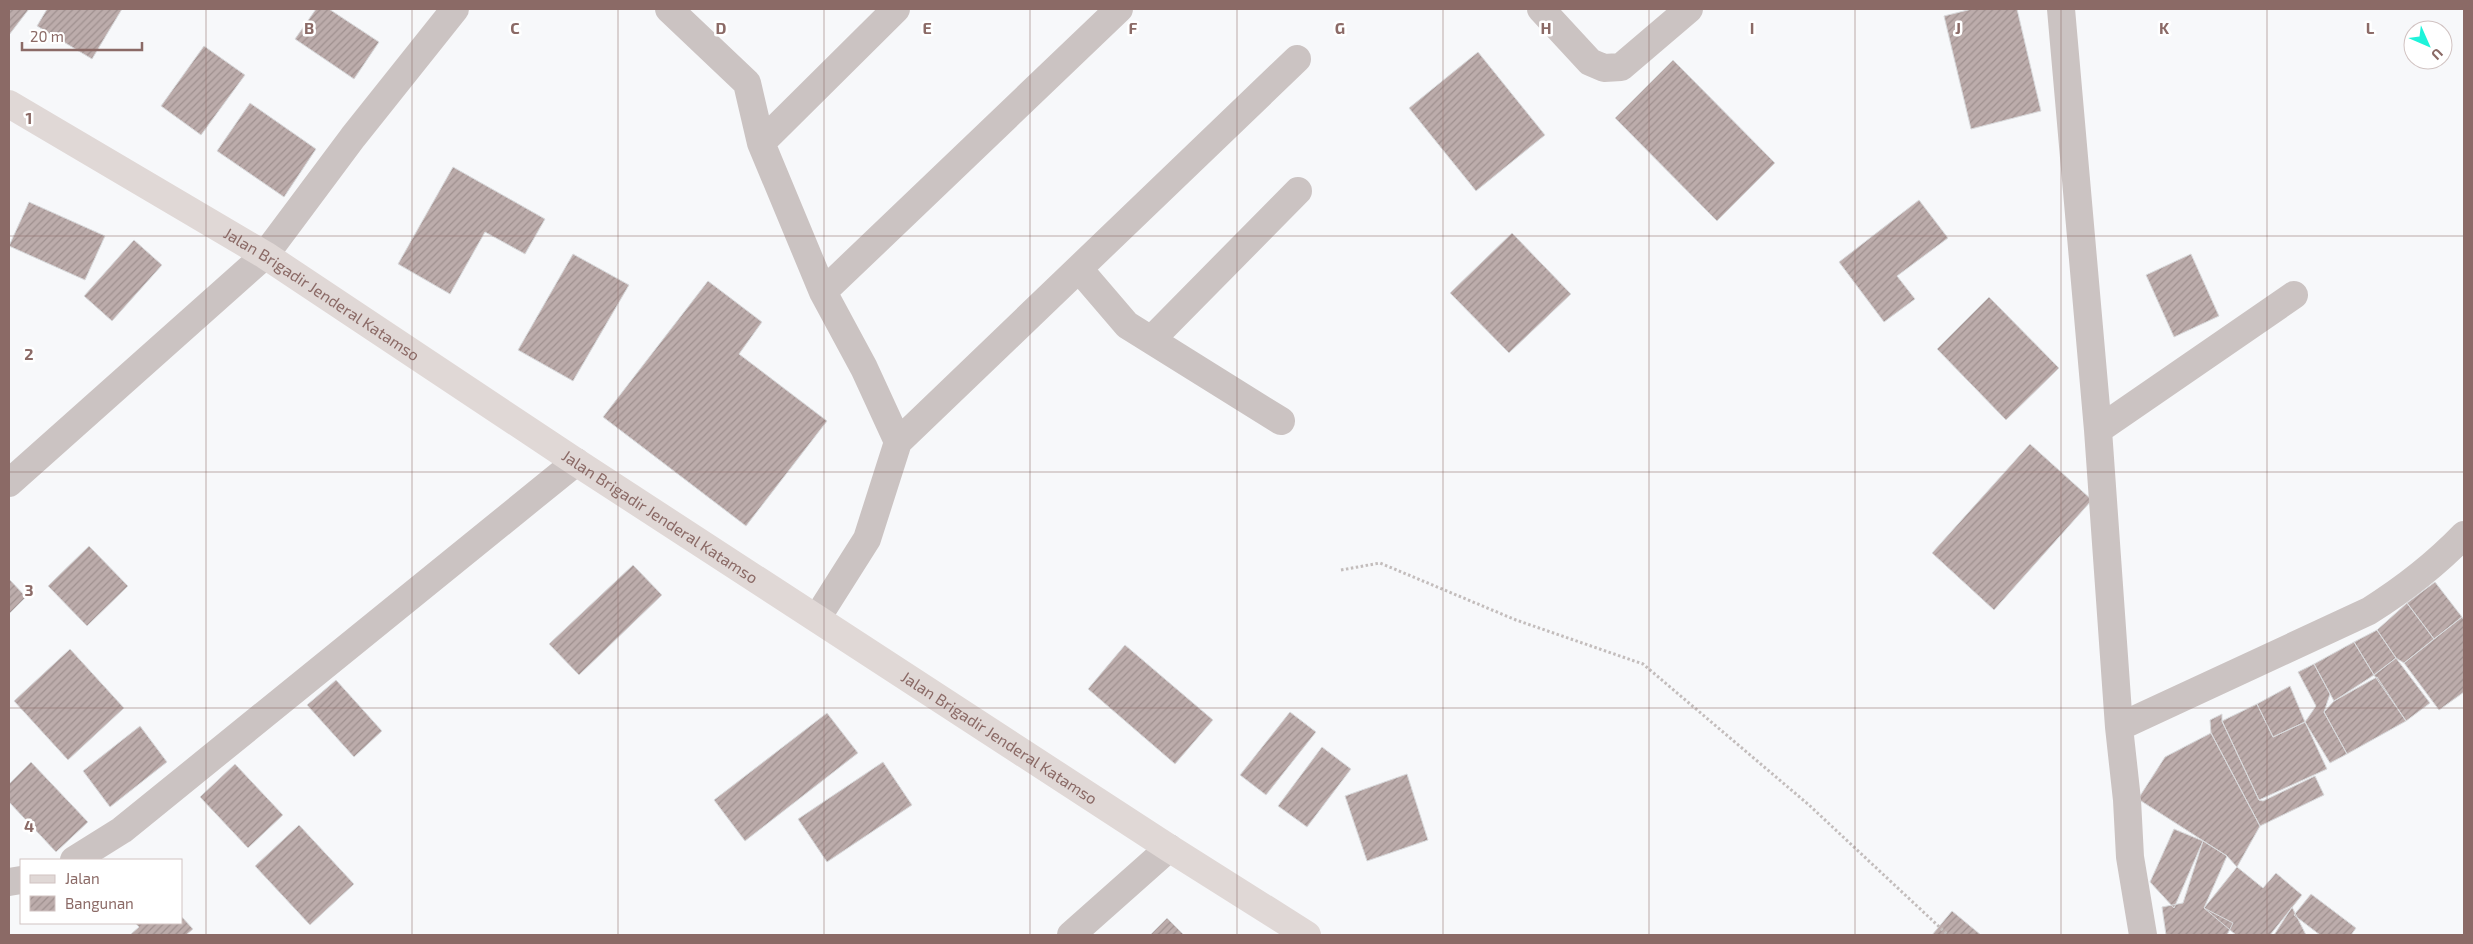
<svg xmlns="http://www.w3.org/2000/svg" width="2473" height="944" font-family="'Exo 2',sans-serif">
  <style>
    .building { fill: url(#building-hatch); stroke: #d9dadc }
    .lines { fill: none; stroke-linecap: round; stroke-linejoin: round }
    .path { stroke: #c3bdbc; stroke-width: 3; stroke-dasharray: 2.5 2.5; stroke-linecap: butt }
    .minor { stroke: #cbc3c2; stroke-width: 28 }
    .major { stroke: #e0d8d6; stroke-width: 28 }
    .grid { fill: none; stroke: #8b6a66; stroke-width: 1; stroke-opacity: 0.55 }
    .labels { text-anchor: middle; stroke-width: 5; stroke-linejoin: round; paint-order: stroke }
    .street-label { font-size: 16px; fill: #8b6a66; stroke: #fff }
    .grid-label { font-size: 16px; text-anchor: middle; font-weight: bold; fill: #8b6a66; stroke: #fff; stroke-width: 5; stroke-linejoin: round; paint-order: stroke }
  </style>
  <defs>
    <pattern id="building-hatch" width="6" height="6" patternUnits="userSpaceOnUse" patternTransform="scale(1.25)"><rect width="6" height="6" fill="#bcacab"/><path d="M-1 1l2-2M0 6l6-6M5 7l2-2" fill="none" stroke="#9f908f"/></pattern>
  </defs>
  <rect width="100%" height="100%" fill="#f7f8fa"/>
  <path class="building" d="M9,9H29L9,35Z
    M47,9H122L92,59L37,26Z
    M316,9H329L379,42L354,79L295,39Z
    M1972,9H2017L2041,111L1971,129L1944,16Z
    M204,46L245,75L201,135L161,106Z
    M1478,52L1545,135L1476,191L1409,108Z
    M1673,60L1775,163L1717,221L1615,118Z
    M250,103L316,149L284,197L217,151Z
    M453,167L545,219L525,254L485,232L450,294L398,264Z
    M1919,200L1948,238L1897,276L1915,299L1884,322L1839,262Z
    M29,202L105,236L85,280L9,246Z
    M1512,233L1571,294L1509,353L1450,293Z
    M134,240L162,265L112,321L84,296Z
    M573,254L629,285L573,381L518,350Z
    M2191,254L2219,316L2174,337L2146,275Z
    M708,281L762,322L739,354L827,421L746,526L603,417Z
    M1989,297L2059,368L2006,420L1937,349Z
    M2030,444L2092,500L1994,610L1932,553Z
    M89,546L128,586L87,626L48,586Z
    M633,565L662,595L579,675L549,644Z
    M9,579L26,597L9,614Z
    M2435,582L2462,617L2434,639L2407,603Z
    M2407,603L2434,639L2404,663L2396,658L2377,630Z
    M2462,617L2464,620V692L2439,710L2404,663Z
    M2377,630L2396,658L2374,675L2354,642Z
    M2354,642L2374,675L2334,701L2314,664Z
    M1125,645L1213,720L1175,764L1088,689Z
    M70,649L124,708L68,760L14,701Z
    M2396,658L2430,703L2406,721L2374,675Z
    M2314,664L2330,694L2324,712L2347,754L2330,763L2305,722L2316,706L2298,672Z
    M2377,677L2406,721L2347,754L2324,712L2334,701Z
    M336,680L382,731L354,757L307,705Z
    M2290,686L2305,722L2273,737L2257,704Z
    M2257,704L2273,737L2305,722L2327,769L2259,800L2222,721Z
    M1290,712L1316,732L1266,795L1240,775Z
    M827,713L858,753L745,841L714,800Z
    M2222,714V721L2259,800L2263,801L2315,776L2324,795L2260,826L2211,733L2210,720Z
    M140,726L167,762L110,807L83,771Z
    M2211,733L2260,826L2237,867L2227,856L2138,799L2165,757Z
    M1322,747L1351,769L1307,827L1278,806Z
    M31,762L88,822L56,852L9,802V784Z
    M883,762L912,805L827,862L798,819Z
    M235,764L283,815L248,848L200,797Z
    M1407,774L1428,840L1367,861L1345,796Z
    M299,825L354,884L310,925L255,866Z
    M2174,829L2203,841L2174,908L2150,882Z
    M2203,841L2227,856L2204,908L2233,923L2227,935H2166L2162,907L2183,903Z
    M2237,867L2263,888L2276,873L2302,895L2270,935H2236L2204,908Z
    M2311,894L2356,928L2351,935H2320L2294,915Z
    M2292,907L2306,935H2274Z
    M1952,911L1981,935H1932Z
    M181,916L193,929L186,935H130L139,927L135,923H181Z
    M1167,918L1184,935H1150Z"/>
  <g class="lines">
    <path class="path" d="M1341,570L1380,563L1516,620L1643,664L1809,805L1948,935"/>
    <path class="minor" d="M669,9L747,83L761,143L823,292L864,368L898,442L867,539L817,618
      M1541,9L1590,62L1604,68L1621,67L1689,9
      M2061,9L2098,430L2119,727L2127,800L2130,857L2143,935
      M761,143L896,9
      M1079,269L1127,325L1281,421
      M823,292L1119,9
      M1151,340L1298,191
      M2098,430L2294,295
      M898,442L1297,59
      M9,483L265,255L353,137L455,9
      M2119,727L2369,611C2404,589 2435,565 2464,535
      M74,860L122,830L576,462
      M9,882L21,880
      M1071,935L1169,848"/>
    <path class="major" id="s1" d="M9,104L265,255L576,462L1169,848L1307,935"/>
  </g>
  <path class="grid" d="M206,9V935M412,9V935M618,9V935M824,9V935M1030,9V935M1237,9V935M1443,9V935M1649,9V935M1855,9V935M2061,9V935M2267,9V935M9,236H2464M9,472H2464M9,708H2464"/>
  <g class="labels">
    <g class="street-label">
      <text dy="6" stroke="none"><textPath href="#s1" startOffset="366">Jalan Brigadir Jenderal Katamso</textPath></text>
      <text dy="6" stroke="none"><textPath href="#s1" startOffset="771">Jalan Brigadir Jenderal Katamso</textPath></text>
      <text dy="6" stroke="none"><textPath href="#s1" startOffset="1176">Jalan Brigadir Jenderal Katamso</textPath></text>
    </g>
  </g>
  <g class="grid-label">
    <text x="309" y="34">B</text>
    <text x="515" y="34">C</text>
    <text x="721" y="34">D</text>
    <text x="927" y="34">E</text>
    <text x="1133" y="34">F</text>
    <text x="1340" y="34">G</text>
    <text x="1546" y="34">H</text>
    <text x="1752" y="34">I</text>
    <text x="1958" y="34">J</text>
    <text x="2164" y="34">K</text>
    <text x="2370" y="34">L</text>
    <text x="29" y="124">1</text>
    <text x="29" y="360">2</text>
    <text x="29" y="596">3</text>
    <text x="29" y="832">4</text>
  </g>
  <rect width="2473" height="944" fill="none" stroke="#8b6a66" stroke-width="20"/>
  <rect x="20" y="859" width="162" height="65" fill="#ffffff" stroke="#d1c3c2"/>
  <rect x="30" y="875" width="25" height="8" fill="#e0d8d6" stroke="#d1c3c2"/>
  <text x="65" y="884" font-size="15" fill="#8b6a66">Jalan</text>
  <rect x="30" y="896" width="25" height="15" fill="url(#building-hatch)" stroke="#d1c3c2"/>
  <text x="65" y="909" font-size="15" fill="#8b6a66">Bangunan</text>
  <g transform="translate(2428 45) rotate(135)"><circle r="24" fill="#ffffff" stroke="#d1c3c2"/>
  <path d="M0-4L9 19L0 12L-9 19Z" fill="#1ef3da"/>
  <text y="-8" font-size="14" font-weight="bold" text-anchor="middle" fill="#8b6a66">U</text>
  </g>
  <path d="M22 42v8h120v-8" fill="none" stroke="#8b6a66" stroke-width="2.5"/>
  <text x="30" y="42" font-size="15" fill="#8b6a66" stroke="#ffffff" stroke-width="4" paint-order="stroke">20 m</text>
</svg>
